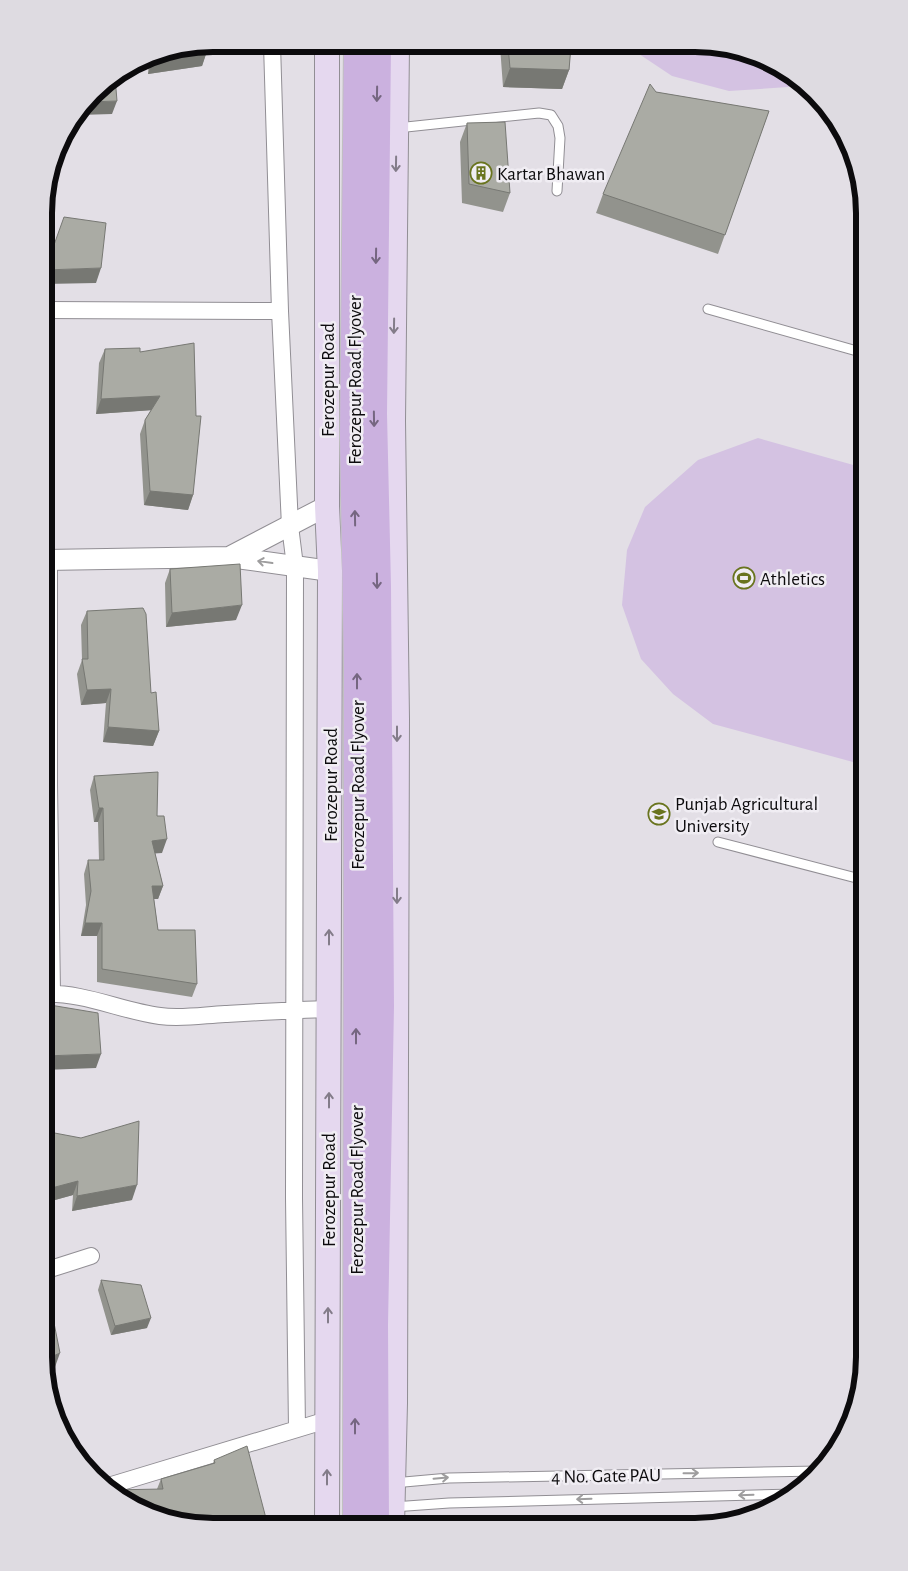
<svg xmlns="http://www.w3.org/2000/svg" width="908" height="1571" font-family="'Alegreya Sans',sans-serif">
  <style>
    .green { fill: #d4c2e2 }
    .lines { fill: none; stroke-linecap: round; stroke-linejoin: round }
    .service-casing { stroke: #918e94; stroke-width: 11 }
    .minor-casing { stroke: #918e94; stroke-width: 18 }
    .tertiary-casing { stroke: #918e94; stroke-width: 22 }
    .secondary-casing { stroke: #918e94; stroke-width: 26 }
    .primary-casing { stroke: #c0c0c0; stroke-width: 28 }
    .service { stroke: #fff; stroke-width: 9 }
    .minor { stroke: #fff; stroke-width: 16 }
    .tertiary { stroke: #fff; stroke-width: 20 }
    .secondary { stroke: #e5d8ef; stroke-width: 24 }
    .primary { stroke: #cbb1df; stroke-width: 26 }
    .wall { fill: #92938d }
    .shaded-wall { fill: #777873 }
    .building { fill: #aaaba4; stroke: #777873 }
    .oneway { stroke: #756680 }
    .oneway2 { stroke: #837c89 }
    .oneway3 { stroke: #9e9d9e }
    .labels { text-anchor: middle; stroke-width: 5; stroke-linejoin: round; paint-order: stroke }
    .poi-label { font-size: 19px; fill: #0c0b0d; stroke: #f0edf3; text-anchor: start }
    .street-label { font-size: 19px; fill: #0c0b0d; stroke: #f0edf3 }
    .rim { fill: none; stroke: #0c0b0d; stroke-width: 6 }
  </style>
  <rect width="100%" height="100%" fill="#e3dfe6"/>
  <path class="green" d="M627,46L728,47L800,83L788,87L729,91L672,76Z
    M758,438L864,468V765L713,724L673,694L641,659L622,605L627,550L645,507L698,460Z"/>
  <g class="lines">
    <g class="service-casing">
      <path id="service" d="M397,128L539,113L551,115L558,126L560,138L557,191
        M708,309L864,353
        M718,842L864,880
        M393,1483L449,1478L819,1471
        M393,1507L449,1503L795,1494"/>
    </g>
    <g class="minor-casing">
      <path id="minor" d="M272,44L280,311L290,526L295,566L294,1198L297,1429
        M45,310L280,311
        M49,560V785L52,993
        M44,994C83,992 122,1011 160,1016C182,1019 204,1015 225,1014C260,1012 294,1010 329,1009
        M44,1271L91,1256
        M105,1487L327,1420"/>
    </g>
    <g class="tertiary-casing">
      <path id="tertiary" d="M229,557L327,506
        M45,560L229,557L330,571"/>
    </g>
    <g class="secondary-casing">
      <path id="secondary" d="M327,44V506L330,571L327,1526
        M392,1526L395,1403L397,718L393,421L397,45"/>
    </g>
    <g class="primary-casing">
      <path id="primary" d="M356,1526L357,667L353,437L357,45
        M376,1526L375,1325L381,1006L378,586L374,414L378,45"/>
    </g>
    <use href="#service" class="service"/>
    <use href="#minor" class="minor"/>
    <use href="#tertiary" class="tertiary"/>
    <use href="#secondary" class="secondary"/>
    <use href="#primary" class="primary"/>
  </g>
  <path class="wall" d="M208,45L207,51L202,66L148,74L149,57Z
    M500,46H571L569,70L562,89L503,87Z
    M656,92L769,111L718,254L596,213L603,194Z
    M467,123L510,193L503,212L462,203L460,142Z
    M105,349L140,352L193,495L188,510L144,505L140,434L145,420L151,410L96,414L99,363Z
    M170,569L236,620L166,627L165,583Z
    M87,611L151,693L159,731L153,746L103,742L106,703L81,705L77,674L82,660L81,625Z
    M94,776L157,816L162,853H155L163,886L158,899H154L158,930L197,984L192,997L97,982V936H81L86,905L84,874L88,860H99L98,822H94L90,790Z
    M44,1131L132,1200L72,1211L73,1195L44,1203Z
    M101,1280L147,1328L111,1335L98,1290Z
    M214,1460L268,1526L157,1489L161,1479L213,1464Z"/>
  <path class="shaded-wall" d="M207,51L202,66L148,74L153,59Z
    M510,68L569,70L562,89L503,87Z
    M117,101L112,114L79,115L89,102Z
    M101,268L96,283L45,284V270Z
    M45,392H50L45,406Z
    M160,396L154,410L96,414L101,399Z
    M150,491L193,495L188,510L144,505Z
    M242,605L236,620L166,627L172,613Z
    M111,689L106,703L81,705L87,690Z
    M108,727L159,731L153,746L103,742Z
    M99,808H103L98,822H94Z
    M167,839L162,853L147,854L152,841Z
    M152,886H163L158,899H147Z
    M85,923H102L97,936H81Z
    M101,1054L96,1068L44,1070V1056Z
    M78,1181L73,1195L44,1203V1190Z
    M137,1185L132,1200L72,1211L77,1196Z
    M151,1318L147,1328L111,1335L115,1326Z
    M60,1353L55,1367L46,1371L44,1360Z"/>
  <path class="building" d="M208,45L207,51L153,59V56Z
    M508,46H571L569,70L510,68Z
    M115,77L117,101L89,102L101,86Z
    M650,84L656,92L769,111L725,235L603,194Z
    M505,122L510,193L469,184L467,123Z
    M64,217L106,223L101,268L45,270Z
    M45,323H50V392H45Z
    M194,343L196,416H201L193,495L150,491L145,420L160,396L101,399L105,349L140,348V352Z
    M240,564L242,605L172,613L170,569Z
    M143,608L146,614L151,693L156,692L159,731L108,727L111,689L87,690L82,659H88L87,611Z
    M158,772L157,816H164L167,839L152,841L163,886H152L158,930H195L197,984L102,969V923H85L91,891L88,860H104L103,808H99L94,776Z
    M44,1004L98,1013L101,1054L44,1056Z
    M139,1121L137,1185L77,1196L78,1181L44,1190V1131L81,1138Z
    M101,1280L141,1285L151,1318L115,1326Z
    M44,1293H48L60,1353L44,1360Z
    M247,1446L268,1526H191L110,1492L108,1490L163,1489L161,1479L215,1463L214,1460Z"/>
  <defs><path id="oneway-shaft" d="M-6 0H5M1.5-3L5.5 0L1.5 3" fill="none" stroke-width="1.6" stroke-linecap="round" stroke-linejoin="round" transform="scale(1.25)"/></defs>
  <g class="oneway">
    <use href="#oneway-shaft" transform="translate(377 94) rotate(91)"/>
    <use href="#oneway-shaft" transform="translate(376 256) rotate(91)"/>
    <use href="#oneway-shaft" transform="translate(374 419) rotate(89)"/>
    <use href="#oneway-shaft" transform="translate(355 518) rotate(-91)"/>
    <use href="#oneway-shaft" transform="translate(377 581) rotate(89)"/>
    <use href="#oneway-shaft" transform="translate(357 681) rotate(-90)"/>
    <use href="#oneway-shaft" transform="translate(356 1036) rotate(-90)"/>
    <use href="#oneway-shaft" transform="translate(355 1426) rotate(-90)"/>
  </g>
  <g class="oneway2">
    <use href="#oneway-shaft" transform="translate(396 164) rotate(91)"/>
    <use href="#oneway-shaft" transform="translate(394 326) rotate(91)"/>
    <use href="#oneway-shaft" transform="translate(397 734) rotate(90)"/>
    <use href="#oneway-shaft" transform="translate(397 896) rotate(90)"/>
    <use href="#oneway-shaft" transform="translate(329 937) rotate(-90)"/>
    <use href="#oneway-shaft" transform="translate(329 1100) rotate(-90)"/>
    <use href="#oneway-shaft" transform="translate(328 1315) rotate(-90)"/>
    <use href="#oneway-shaft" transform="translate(327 1477) rotate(-90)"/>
  </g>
  <g class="oneway3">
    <use href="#oneway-shaft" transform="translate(265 562) rotate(-172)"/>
    <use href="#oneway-shaft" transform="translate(691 1473) rotate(-1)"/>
    <use href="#oneway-shaft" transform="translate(441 1478) rotate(-5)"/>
    <use href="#oneway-shaft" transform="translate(746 1495) rotate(178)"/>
    <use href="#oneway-shaft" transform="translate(584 1499) rotate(178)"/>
  </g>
  <defs>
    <g id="building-ring" transform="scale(1.125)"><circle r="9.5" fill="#f0edf3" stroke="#69741e" stroke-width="1.5"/><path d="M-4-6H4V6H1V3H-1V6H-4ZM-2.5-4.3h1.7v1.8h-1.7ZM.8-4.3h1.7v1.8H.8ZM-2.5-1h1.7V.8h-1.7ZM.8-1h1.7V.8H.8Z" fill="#69741e"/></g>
    <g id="stadium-ring" transform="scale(1.125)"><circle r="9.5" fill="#f0edf3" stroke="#69741e" stroke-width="1.5"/><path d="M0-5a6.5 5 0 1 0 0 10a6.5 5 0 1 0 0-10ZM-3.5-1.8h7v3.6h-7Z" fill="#69741e"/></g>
    <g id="university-ring" transform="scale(1.125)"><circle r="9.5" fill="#f0edf3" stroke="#69741e" stroke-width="1.5"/><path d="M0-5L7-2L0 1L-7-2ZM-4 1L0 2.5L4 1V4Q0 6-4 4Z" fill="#69741e"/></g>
  </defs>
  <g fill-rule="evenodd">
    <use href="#building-ring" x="481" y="173"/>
    <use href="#stadium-ring" x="744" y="578"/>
    <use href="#university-ring" x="659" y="814"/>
  </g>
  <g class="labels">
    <g class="poi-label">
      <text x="497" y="180">Kartar Bhawan</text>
      <text x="760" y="585">Athletics</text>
      <text x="675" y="810">Punjab Agricultural<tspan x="675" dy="22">University</tspan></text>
    </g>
    <g class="street-label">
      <text transform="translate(327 380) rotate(-90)" y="7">Ferozepur Road</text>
      <text transform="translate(354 380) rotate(-90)" y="7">Ferozepur Road Flyover</text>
      <text transform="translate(330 785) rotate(-90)" y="7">Ferozepur Road</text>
      <text transform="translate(357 785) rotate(-90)" y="7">Ferozepur Road Flyover</text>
      <text transform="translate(328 1190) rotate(-90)" y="7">Ferozepur Road</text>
      <text transform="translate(356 1190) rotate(-90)" y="7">Ferozepur Road Flyover</text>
      <text transform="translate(606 1475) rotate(-1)" y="7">4 No. Gate PAU</text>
    </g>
  </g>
  <path d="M0 0H908V1571H0ZM213 52H695A161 161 0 0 1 856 213V1357A161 161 0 0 1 695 1518H213A161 161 0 0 1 52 1357V213A161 161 0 0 1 213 52Z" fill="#dedbe1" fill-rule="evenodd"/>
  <path class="rim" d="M213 52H695A161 161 0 0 1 856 213V1357A161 161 0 0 1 695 1518H213A161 161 0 0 1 52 1357V213A161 161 0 0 1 213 52Z"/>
</svg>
